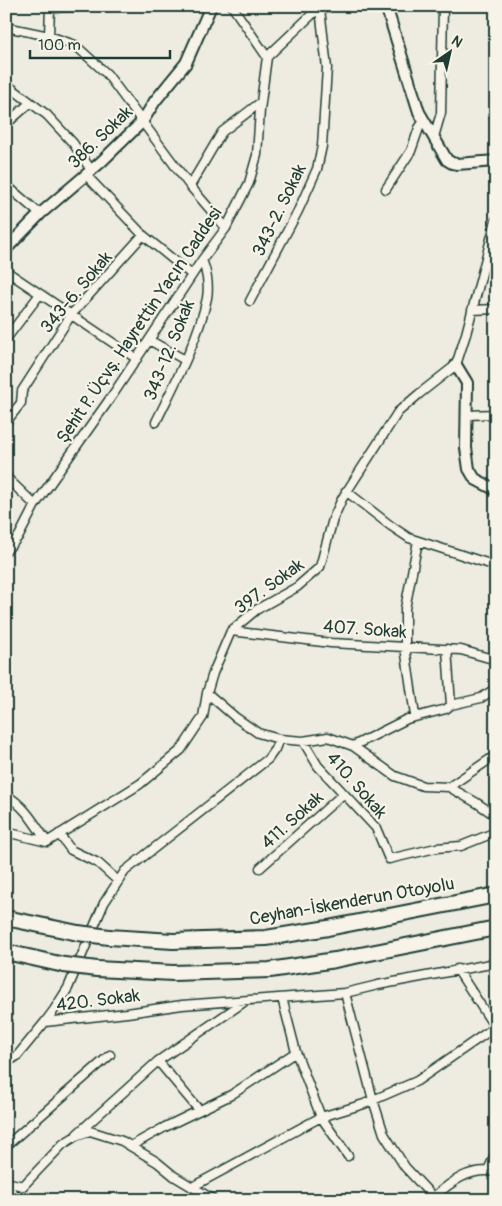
<svg xmlns="http://www.w3.org/2000/svg" width="502" height="1206" font-family="Pangolin,sans-serif">
  <style>
    .lines { fill: none; stroke-linecap: round; stroke-linejoin: round }
    .street-casing { stroke: #1f3d34; stroke-width: 11 }
    .secondary-casing { stroke: #1f3d34; stroke-width: 14 }
    .highway-casing { stroke: #1f3d34; stroke-width: 18 }
    .street { stroke: #f7f3e8; stroke-width: 8 }
    .secondary { stroke: #f7f3e8; stroke-width: 10 }
    .highway { stroke: #f7f3e8; stroke-width: 14 }
    .highway-bridge-casing { stroke: #1f3d34; stroke-width: 18; stroke-linecap: butt }
    .highway-bridge { stroke: #f7f3e8; stroke-width: 14 }
    .labels { text-anchor: middle; stroke-width: 4.5; stroke-linejoin: round; paint-order: stroke }
    .street-label { font-size: 18px; fill: #1f3d34; stroke: #f7f3e8 }
  </style>
  <rect width="100%" height="100%" fill="#eeece1"/>
  <filter id="ink" filterUnits="userSpaceOnUse"><feTurbulence type="fractalNoise" baseFrequency=".02" numOctaves="2"/><feDisplacementMap in="SourceGraphic" scale="10" xChannelSelector="R" yChannelSelector="G"/><feConvolveMatrix kernelMatrix="1 2 1 2 8 2 1 2 1" color-interpolation-filters="sRGB"/></filter>
  <g filter="url(#ink)">
    <g class="lines">
      <g class="street-casing">
        <path id="street" d="M232,6L267,57
          M49,8L100,6
          M6,27L49,36L75,45L107,74L190,186L226,228
          M49,36L50,6
          M6,84L47,115L73,143L91,170
          M6,124L30,103
          M434,137L441,113L443,6
          M86,175L143,235L192,275
          M6,185L40,214
          M190,186L222,132L261,102
          M386,189L411,151L419,128L424,121
          M488,251L496,258
          M6,271L137,359
          M250,301L298,211L317,169L322,146L327,68L320,9
          M472,310L496,309
          M6,339L40,294
          M149,340L185,360
          M467,415L496,414
          M6,422L21,403L22,391L71,315L143,235
          M156,422C174,385 199,338 207,298C209,286 207,271 202,260
          M6,477L35,505
          M346,491L391,526L409,538L496,566
          M6,551L19,536L35,505L114,393L202,260L226,228L249,183L257,155L260,110L267,57L321,6
          M231,631L331,643L461,650L496,660
          M447,649L451,705
          M207,693L235,717L258,733L279,739L303,741L328,737L353,746L395,776L423,786L449,787L477,803L496,816
          M415,716L405,647V609L418,541
          M279,739L275,749L268,759L125,871L104,903L68,988L54,1010L45,1022L127,1013L182,1005L345,993L378,985L496,963
          M303,741L318,766L376,828L389,859L436,848L461,846L496,832
          M353,746L407,719L446,709L451,705L481,698L496,688
          M449,787L496,755
          M6,795C25,806 35,824 47,842
          M6,832L47,842L140,784L181,750L203,717L207,693L213,673L231,631L256,610L297,587L320,567L333,519L342,499L398,412L419,394L456,365L466,334L496,220
          M59,834L71,850L98,863L118,881
          M260,868L343,794
          M457,969L496,1029
          M345,993L373,1100L384,1134L405,1167L433,1197
          M282,998L296,1052L321,1117L348,1156
          M158,1061L199,1110
          M6,1063L17,1056L45,1022
          M77,1134L158,1061L244,1002
          M6,1146L110,1055
          M131,1146L165,1127L231,1095L296,1052
          M488,1170L496,1153
          M6,1182L23,1186L63,1144L76,1136L90,1131L122,1141L157,1162L174,1176L214,1200
          M6,1185L19,1200
          M192,1187L321,1117L364,1104L417,1081L495,1027
          M430,1200C450,1183 468,1167 496,1172"/>
      </g>
      <g class="secondary-casing">
        <path id="secondary" d="M386,6L419,112L447,160L452,163L457,164L496,161
          M6,249L40,214L101,162L142,122L155,101L186,63L211,6
          M456,365L467,383L466,448L469,469L475,479L496,490"/>
      </g>
      <g class="highway-casing">
        <path id="highway" d="M6,918L78,933
          M109,937L173,941L266,938L328,928L496,895
          M6,952L64,965
          M97,969L173,973L270,970L335,960L496,928"/>
      </g>
      <use href="#street" class="street"/>
      <use href="#secondary" class="secondary"/>
      <use href="#highway" class="highway"/>
      <g class="highway-bridge-casing">
        <path id="highway-bridge" d="M78,933L109,937
          M64,965L97,969"/>
      </g>
      <use href="#highway-bridge" class="highway-bridge"/>
    </g>
  </g>
  <g class="labels">
    <g class="street-label">
      <text transform="translate(100 137) rotate(-44)" y="6">386. Sokak</text>
      <text transform="translate(279 210) rotate(-64)" y="6">343-2. Sokak</text>
      <text transform="translate(76 292) rotate(-50)" y="6">343-6. Sokak</text>
      <text transform="translate(139 325) rotate(-56)" y="6">Şehit P. Üçvş. Hayrettin Yaçın Caddesi</text>
      <text transform="translate(169 350) rotate(-68)" y="6">343-12. Sokak</text>
      <text transform="translate(269 586) rotate(-36)" y="6">397. Sokak</text>
      <text transform="translate(365 629) rotate(4)" y="6">407. Sokak</text>
      <text transform="translate(357 785) rotate(49)" y="6">410. Sokak</text>
      <text transform="translate(292 820) rotate(-42)" y="6">411. Sokak</text>
      <text transform="translate(352 901) rotate(-10)" y="6">Ceyhan-İskenderun Otoyolu</text>
      <text transform="translate(98 1000) rotate(-7)" y="6">420. Sokak</text>
    </g>
  </g>
  <rect width="502" height="1206" fill="none" stroke="#f7f3e8" stroke-width="25"/>
  <rect x="12" y="12" width="477" height="1181" fill="none" stroke="#1f3d34" stroke-width="2" filter="url(#ink)"/>
  <g transform="translate(450 52) rotate(34)" stroke="#f7f3e8" stroke-width="4" paint-order="stroke">
  <path d="M0-4L9 19L0 12L-9 19Z" fill="#1f3d34"/>
  <text y="-8" font-size="14" font-weight="bold" text-anchor="middle" fill="#1f3d34">N</text>
  </g>
  <path d="M30 50v8h140v-8" fill="none" stroke="#1f3d34" stroke-width="2.5"/>
  <text x="38" y="50" font-size="15" fill="#1f3d34" stroke="#f7f3e8" stroke-width="4" paint-order="stroke">100 m</text>
</svg>
